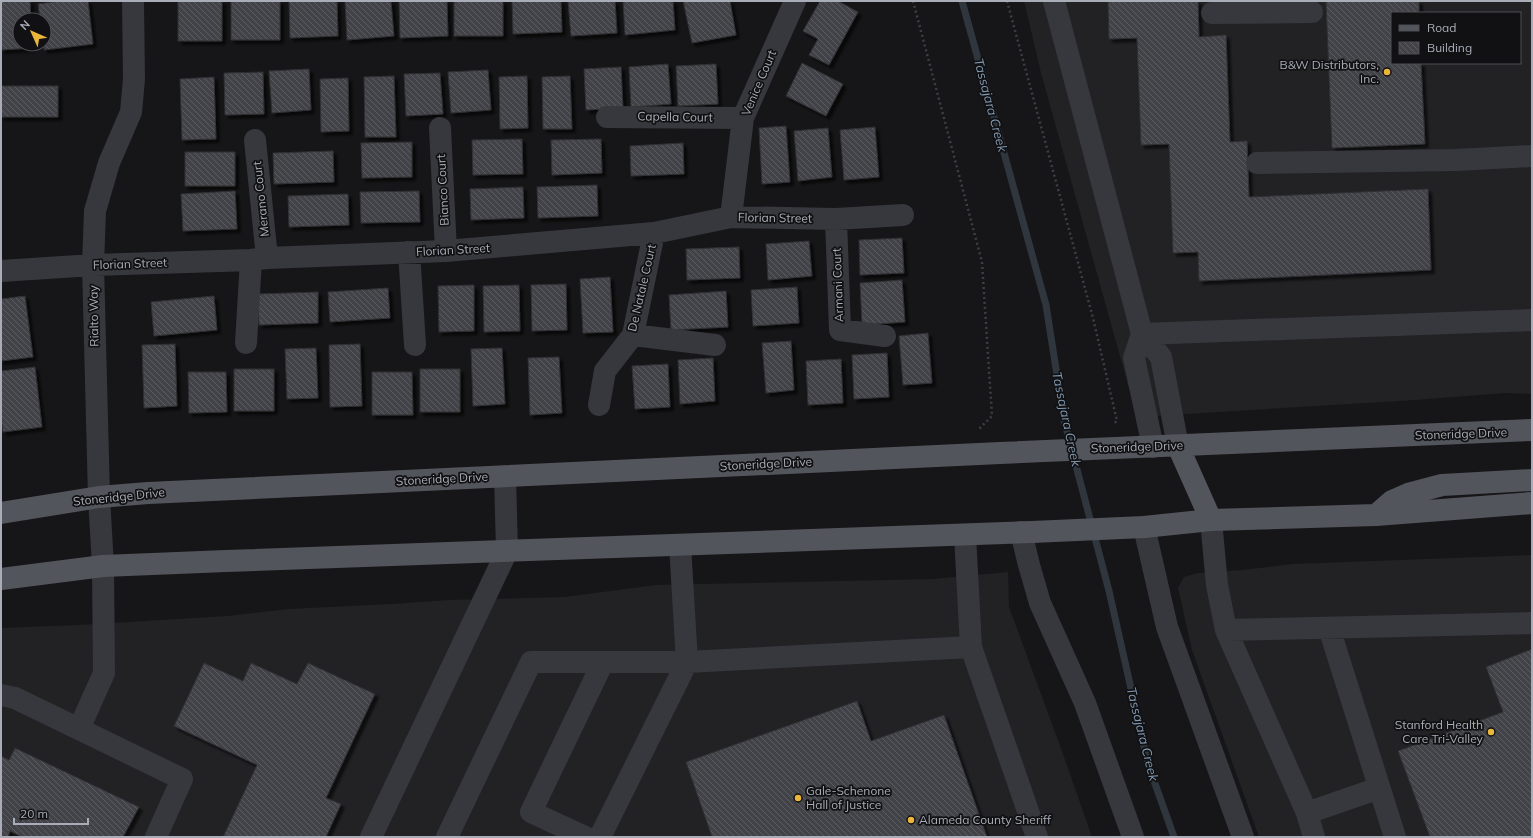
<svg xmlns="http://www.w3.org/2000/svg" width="1533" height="838" font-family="Mulish,sans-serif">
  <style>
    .built { fill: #222225; fill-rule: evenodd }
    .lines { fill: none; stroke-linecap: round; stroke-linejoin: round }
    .stream { stroke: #2f363d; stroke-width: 7 }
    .building { fill: url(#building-back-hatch); stroke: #303034; filter: url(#shadow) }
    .path { stroke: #3d3f44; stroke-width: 2.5; stroke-dasharray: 2 3; stroke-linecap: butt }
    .minor { stroke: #37383d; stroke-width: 22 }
    .major { stroke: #53555c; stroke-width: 22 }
    .poi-dot { fill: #eab73c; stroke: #111113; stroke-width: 1.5 }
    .labels { text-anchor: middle; stroke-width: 3.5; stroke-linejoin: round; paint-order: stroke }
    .poi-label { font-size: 12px; fill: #a9adb7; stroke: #111113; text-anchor: end }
    .street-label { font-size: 12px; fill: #a9adb7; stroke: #111113 }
    .water-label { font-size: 13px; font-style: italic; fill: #8199b1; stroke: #111113 }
  </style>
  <defs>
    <pattern id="building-back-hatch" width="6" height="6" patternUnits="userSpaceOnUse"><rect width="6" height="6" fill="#434348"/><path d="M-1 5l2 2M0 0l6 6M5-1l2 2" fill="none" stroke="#5b5b60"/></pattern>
    <filter id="shadow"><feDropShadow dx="3.5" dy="3.5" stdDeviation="1" flood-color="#0009"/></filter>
  </defs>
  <rect width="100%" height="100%" fill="#161618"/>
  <path class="built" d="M1024,1H1532V394L1505,393L1415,400L1137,417L1041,73ZM1392,13H1520V63H1392Z
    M1532,555V837H1259L1192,650L1178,588L1184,577L1198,573L1243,570L1293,564Z
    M1008,572L1009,607L1063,754L1092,837H1V628L78,625L227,616L289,609L391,604L450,600L565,597L656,585L933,579Z"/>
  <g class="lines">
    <path class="stream" d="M962,1L1046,305L1064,420L1109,591L1148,764L1174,837"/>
  </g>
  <path class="building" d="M1,1H30L31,20H20V44H32V48L1,50Z
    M60,1H88L93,44L44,50V20H40L38,4Z
    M178,1H222V41H178Z
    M231,1H280V40H231Z
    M289,1H337L338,36L290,38Z
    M345,1H391L394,36L347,40Z
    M399,1H447L448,36L400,38Z
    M454,1H503V36H454Z
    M512,1H561L562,32L513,34Z
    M568,1H615L617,33L571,36Z
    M623,1H673L675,30L625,35Z
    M683,1H730L736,35L692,43Z
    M820,1H838L858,12L829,65L809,55L818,39L803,31Z
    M1108,1H1198L1199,37L1226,35L1230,142L1247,141L1249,197L1428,189L1431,270L1199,281L1198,252L1173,253L1169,144L1141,145L1137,38L1109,39Z
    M1326,1H1419V13H1392V63H1421L1425,144L1332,148Z
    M802,63L843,84L826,116L786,96Z
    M668,64L671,104L631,107L629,67Z
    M716,64L718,104L678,106L676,66Z
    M621,67L623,108L586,110L584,69Z
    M309,69L311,110L272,113L269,71Z
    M488,70L491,110L451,113L448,72Z
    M263,72L264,114L225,115L224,73Z
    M440,73L443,114L406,116L404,74Z
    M394,76L396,137H365L364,77Z
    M527,76L528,128L500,129L499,77Z
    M570,76L572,129H543L542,77Z
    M214,77L216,139L182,140L180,79Z
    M348,78L349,131L321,132L320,79Z
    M1,86H58V117H1Z
    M786,126L790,182L762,184L759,128Z
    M875,127L879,177L844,180L840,130Z
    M828,128L832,177L798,181L794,131Z
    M522,139L523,174L473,175L472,140Z
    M601,139L602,173L552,175L551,140Z
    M412,142V177L362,178L361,143Z
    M683,143L684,174L631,176L630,146Z
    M333,151L334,182L274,184L273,153Z
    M185,152H235V186H185Z
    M597,185L598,216L538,218L537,187Z
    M523,187L524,218L471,220L470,189Z
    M235,191L237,229L183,231L181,194Z
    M419,191L420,222L361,223L360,192Z
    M348,194L349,225L289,227L288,196Z
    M902,238L904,273L860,275L859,240Z
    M809,241L812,276L768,280L766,244Z
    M739,247L740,278L687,280L686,249Z
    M610,277L613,332L583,333L580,279Z
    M902,280L905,322L862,325L860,283Z
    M566,284L567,330L532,331L531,285Z
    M474,285V331L439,332L438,286Z
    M519,285L520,331L484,332L483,286Z
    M797,287L799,323L753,326L751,290Z
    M388,288L390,318L330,322L328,292Z
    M726,291L728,327L671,330L669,295Z
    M318,292V323L259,325L258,294Z
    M25,296L33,357L1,361V299Z
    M214,296L217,330L154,336L151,302Z
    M928,333L932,383L903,385L899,336Z
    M791,341L794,390L766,393L762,343Z
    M175,344L177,406L144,408L142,345Z
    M360,344L362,406L330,407L329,345Z
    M316,348L318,398L287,399L285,349Z
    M502,348L505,404L473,406L471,349Z
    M887,353L889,397L854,399L852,355Z
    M559,357L562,413L530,415L528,358Z
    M713,358L715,401L680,404L678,360Z
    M841,359L843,403L808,405L806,361Z
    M668,364L670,407L635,409L632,366Z
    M35,367L42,427L3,432L1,416V371Z
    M234,369H274V411H234Z
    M420,369H460V412H420Z
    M188,372H226L227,412L189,413Z
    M372,372H412L413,415H372Z
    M1532,649V837H1430L1398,751L1503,712L1486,667Z
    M204,663L243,681L251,663L297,684L308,663L375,694L326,798L341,804L326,837H223L257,765L174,726Z
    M857,701L871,741L944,715L987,837H712L686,762Z
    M15,748L139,807L123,837H22L10,831L8,837H1V756L9,760Z"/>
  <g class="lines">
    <path class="path" d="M913,1L982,262L992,416L978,430
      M1007,1L1093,318L1117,421L1113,424"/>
    <path class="minor" d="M1054,1L1142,334L1532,320
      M1212,13L1312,12
      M607,117L743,118
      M440,128L446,251
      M255,140L267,258
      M1257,163L1456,160L1532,156
      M731,217L743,118L795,1
      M836,219L840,330L885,336
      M409,252L415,345
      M1,271L93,265L251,260L267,258L446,251L654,233L731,217L836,219L903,215
      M633,335L715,345
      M246,343L251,260
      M599,405L605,371L633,335L654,233
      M1153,447L1134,358L1142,334L1161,357L1178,446
      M1211,520L1217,585L1226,630L1307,813L1314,837
      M1144,527L1167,627L1243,837
      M1021,532L1029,565L1040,603L1085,703L1133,837
      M965,535L971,647L1037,837
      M1329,628L1395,837
      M1226,630L1532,623
      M1,695L15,698L182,779L156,837
      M79,729L104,673L103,566L99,497L93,265L95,211L109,163L131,112L134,79L133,1
      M1307,813L1379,788
      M371,837L507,551L505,476
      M447,837L531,662H687L971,647
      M585,837L531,812L603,662
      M600,837L687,662L680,545"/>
    <path class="major" d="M1178,446L1211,520
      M1,513L99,497L148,493L1000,453L1532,430
      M1376,515L1392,501L1408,494L1442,485L1532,480
      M1,579L103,566L226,561L1032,532L1144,527L1211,520L1376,515L1532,503"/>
  </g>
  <g class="poi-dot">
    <circle cx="1387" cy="72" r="4"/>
    <circle cx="1491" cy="732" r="4"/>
    <circle cx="798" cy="798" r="4"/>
    <circle cx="911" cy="820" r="4"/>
  </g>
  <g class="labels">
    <g class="poi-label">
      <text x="1379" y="69">B&amp;W Distributors,<tspan x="1379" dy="14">Inc.</tspan></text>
      <text x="1483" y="729">Stanford Health<tspan x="1483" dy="14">Care Tri-Valley</tspan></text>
      <text x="806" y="795" text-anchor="start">Gale-Schenone<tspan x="806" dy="14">Hall of Justice</tspan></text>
      <text x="919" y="824" text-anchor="start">Alameda County Sheriff</text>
    </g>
    <g class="street-label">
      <text transform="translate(759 83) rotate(-67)" y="4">Venice Court</text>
      <text transform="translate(675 117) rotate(1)" y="4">Capella Court</text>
      <text transform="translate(443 190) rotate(-93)" y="4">Bianco Court</text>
      <text transform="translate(261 199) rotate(-96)" y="4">Merano Court</text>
      <text transform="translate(775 218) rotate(1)" y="4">Florian Street</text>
      <text transform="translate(453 250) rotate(-3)" y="4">Florian Street</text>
      <text transform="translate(130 264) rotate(-2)" y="4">Florian Street</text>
      <text transform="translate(838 285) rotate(-92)" y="4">Armani Court</text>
      <text transform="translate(642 288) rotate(-77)" y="4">De Natale Court</text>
      <text transform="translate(94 316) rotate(-91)" y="4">Rialto Way</text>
      <text transform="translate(1461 434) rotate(-2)" y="4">Stoneridge Drive</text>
      <text transform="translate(1137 447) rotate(-2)" y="4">Stoneridge Drive</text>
      <text transform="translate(766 464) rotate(-3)" y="4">Stoneridge Drive</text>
      <text transform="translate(442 479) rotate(-3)" y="4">Stoneridge Drive</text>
      <text transform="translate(119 497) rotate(-6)" y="4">Stoneridge Drive</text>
    </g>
    <g class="water-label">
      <text transform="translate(991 105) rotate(75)" y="5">Tassajara Creek</text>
      <text transform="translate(1067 419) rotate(78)" y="5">Tassajara Creek</text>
      <text transform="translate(1143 734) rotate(76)" y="5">Tassajara Creek</text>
    </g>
  </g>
  <rect width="1533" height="838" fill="none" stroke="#a9adb7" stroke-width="4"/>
  <rect x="1391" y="12" width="130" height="52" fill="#111113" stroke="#4e4f55"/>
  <rect x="1399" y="25" width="20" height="6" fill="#53555c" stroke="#4e4f55"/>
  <text x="1427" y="32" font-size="12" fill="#a9adb7">Road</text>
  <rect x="1399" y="42" width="20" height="12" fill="url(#building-back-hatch)" stroke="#4e4f55"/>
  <text x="1427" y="52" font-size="12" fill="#a9adb7">Building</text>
  <g transform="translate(32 32) rotate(315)"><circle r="19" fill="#111113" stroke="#4e4f55"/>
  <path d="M0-3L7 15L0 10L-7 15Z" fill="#eab73c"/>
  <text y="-6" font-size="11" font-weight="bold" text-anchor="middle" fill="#a9adb7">N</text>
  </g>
  <path d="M14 818v6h74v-6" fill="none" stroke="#a9adb7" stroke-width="2"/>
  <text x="20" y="818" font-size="12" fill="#a9adb7" stroke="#111113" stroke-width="3" paint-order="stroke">20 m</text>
</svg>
